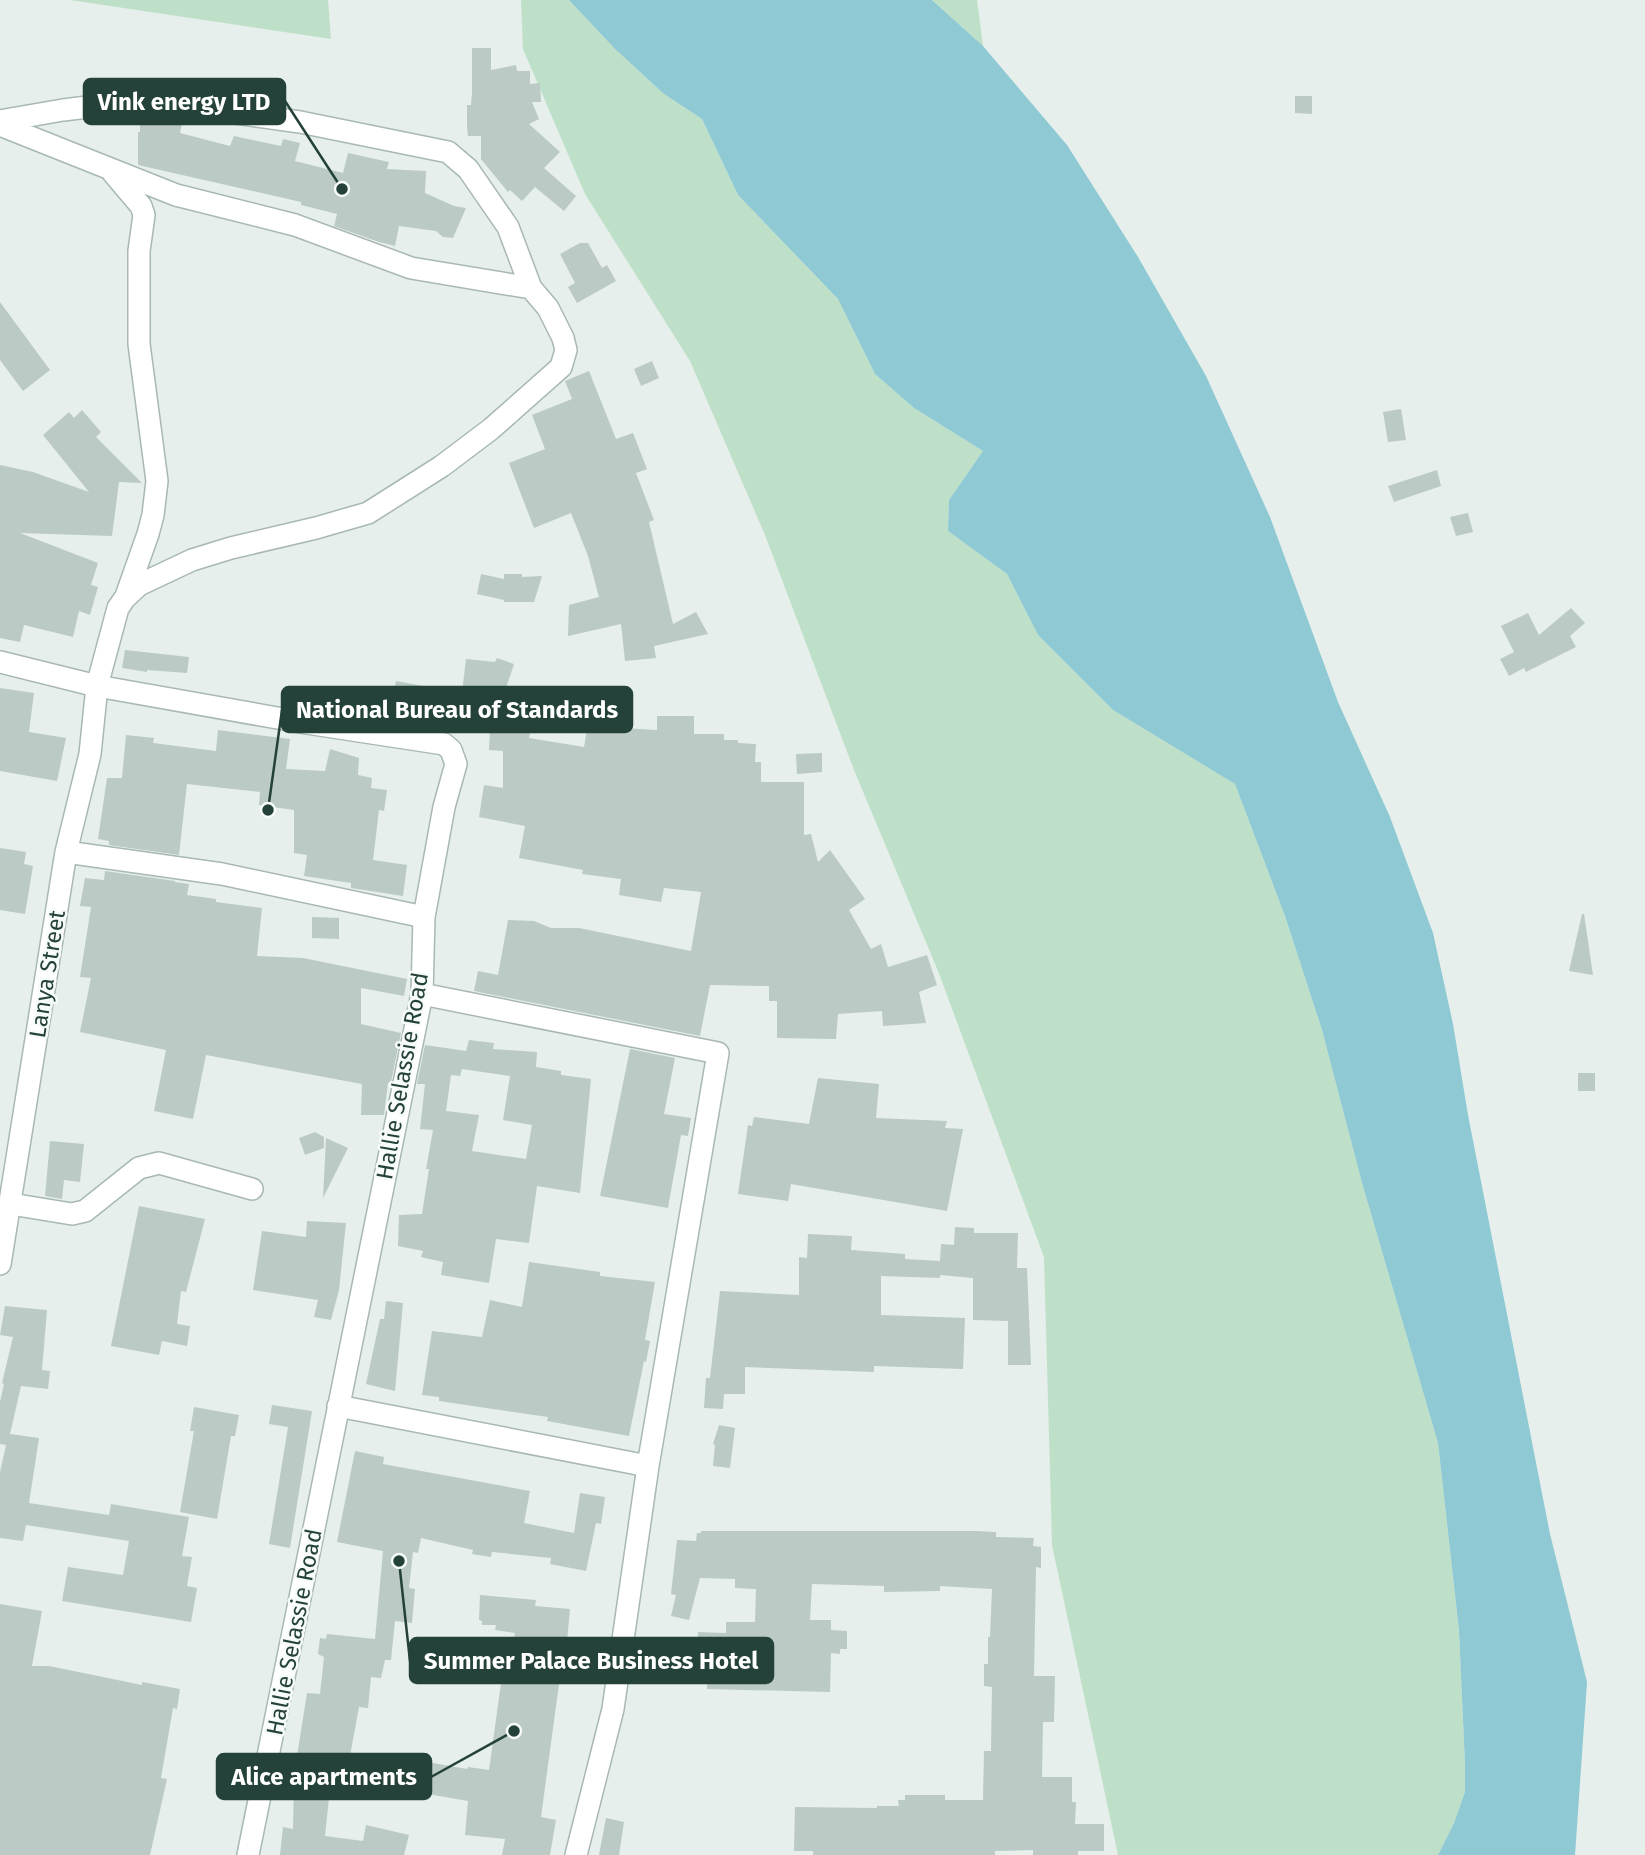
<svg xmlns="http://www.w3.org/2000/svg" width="1645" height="1855" font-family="'Fira Sans',sans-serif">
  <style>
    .green { fill: #bfe0c8 }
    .water { fill: #8ec9d4 }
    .building { fill: #bbcac4; fill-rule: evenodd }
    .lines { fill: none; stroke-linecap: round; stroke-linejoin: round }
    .minor-casing { stroke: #a8b8b2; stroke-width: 24 }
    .minor { stroke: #fff; stroke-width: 21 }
    .labels { text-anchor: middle; stroke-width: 5; stroke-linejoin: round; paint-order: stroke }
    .street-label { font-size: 23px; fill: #24423a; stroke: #f7fbf9 }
    .leader { fill: none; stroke: #24423a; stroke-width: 2.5 }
    .callout-dot { fill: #24423a; stroke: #f7fbf9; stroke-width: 2.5 }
    .callout { fill: #24423a; stroke: #24423a; stroke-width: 2.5 }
    .callout-label { font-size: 24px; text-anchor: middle; font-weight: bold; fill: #fff }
  </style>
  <rect width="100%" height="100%" fill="#e6efeb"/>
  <path class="green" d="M70,0H328L331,39Z
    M521,0H569L615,49L664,94L702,119L738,195L838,299L875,374L914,408L983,451L949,500L948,531L1007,574L1038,635L1113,710L1235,784L1285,916L1322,1030L1362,1183L1438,1443L1459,1632L1465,1764V1792L1454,1823L1438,1855H1118L1052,1545L1044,1257L938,971L854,770L765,535L690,361L585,194L523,49Z
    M932,0H977L983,46Z"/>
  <path class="water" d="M569,0H932L983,46L1067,145L1138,257L1206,376L1270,517L1338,702L1390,817L1433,933L1453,1024L1468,1115L1550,1534L1587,1682L1575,1855H1438L1454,1823L1465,1792V1764L1459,1631L1438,1443L1362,1183L1322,1030L1285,916L1235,784L1113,710L1038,635L1007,574L948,531L949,500L983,451L914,408L875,374L838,299L738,195L702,119L664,94L615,49Z"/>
  <path class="building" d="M472,48H491V70L516,65L517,71H530V84L540,83L541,102H532L539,119L529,124L560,152L544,168L576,196L564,211L535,187L522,201L510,190L508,192L481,159V136H468L467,127V105H471L472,93Z
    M1295,96H1312V114L1295,113Z
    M140,115L183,119L180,133L230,146L234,136L281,146L283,139L300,143L295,161L343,173L348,153L389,162L387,169L426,171L425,193L454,206L466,208L453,238L443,237L436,231L399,226L395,246L379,242L334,226L337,214L301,205V202L138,165V132H140Z
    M580,243H588L602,268L607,265L616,281L577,303L568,287L575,283L560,254Z
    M0,302L50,370L23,391L0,360Z
    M652,361L659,378L641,386L634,369Z
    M589,371L616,439L633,433L647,469L636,473L654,520L649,522L673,624L696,612L708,634L654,646L656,658L625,661L621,624L568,636L569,605L599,597L588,556L571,513L534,528L509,463L545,449L532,415L572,399L565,381Z
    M1401,409L1406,440L1388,442L1383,412Z
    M82,410L101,432L96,437L142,483L119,482L112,536L20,533L98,563L91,585L98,587L90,615L79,611L73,637L24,625L20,642L0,638V465L33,472L89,492L43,435L69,412L74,418Z
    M1437,470L1441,486L1394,502L1388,486Z
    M1468,513L1473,532L1456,536L1450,517Z
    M481,574L504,579V574H522V577L542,576L534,602H504V600L477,594Z
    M1571,608L1585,623L1570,636L1576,647L1526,672L1524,668L1509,676L1500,659L1514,652L1501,626L1528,613L1539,635Z
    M125,650L189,657L187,673L147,670V672L122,668Z
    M497,658L514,664L500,706L535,713L529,738L584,747L588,723L621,722V728L657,730V716H694V734H724V740H738V743L756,744L755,762H761V782H804V835L811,834L818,862L830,850L865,899L849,910L871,949L881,944L888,967L927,955L937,985L919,992L926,1023L883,1026L882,1011L838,1014L836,1039L777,1038V1001H769V986L710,985L700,1036L474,991L478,971L498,975L508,920L534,921L551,928H579L691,951L701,892L664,888L661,902L619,895L621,879L582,874L583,870L519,858L525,826L479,817L484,785L503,788V751L489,750L490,728L456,724L457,720L391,708L396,681L462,693L466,659L495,662Z
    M0,688L34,693L29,732L66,738L57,781L0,771Z
    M218,730L290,739L286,769L325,771L330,749L359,758L358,775L372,778L371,788L387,790L384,811L379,810L373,860L407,865L403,896L351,888V883L304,876L307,855L294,853V810L259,805L260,792L187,784L179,855L109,845V841L98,839L107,778H122L126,735L154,738L153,743L216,751Z
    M822,753V772L797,774L796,754Z
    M0,848L26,852L24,864L33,866L25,914L0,910Z
    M105,871L175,881V882L189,884L187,895L216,899V902L262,908L257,956L303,958L407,979L404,996L361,988V1024L401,1033L391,1082L388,1083L384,1115H361L362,1084L206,1055L193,1119L154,1111L166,1050L80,1032L91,978L80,977L91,907L80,906L85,878L104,880Z
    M1582,914H1584L1593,975L1569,971Z
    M312,917L339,918V939L312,938Z
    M469,1040L494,1043L493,1049L537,1052L536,1067L561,1071V1075L591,1079L580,1193L537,1186L529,1243L496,1239L489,1283L441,1275L443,1262L421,1257L423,1251L398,1246L399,1215L422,1214L429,1169H426L433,1130L420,1129L425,1084H417L425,1045L466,1051ZM462,1069L510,1076L503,1120L532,1125L526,1159L472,1151L479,1115L446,1111L451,1075L460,1076Z
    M630,1049L675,1058L664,1114L691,1118L688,1136L681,1135L668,1208L600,1196Z
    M1578,1073H1595V1091H1578Z
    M818,1078L879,1084L876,1118L947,1121L945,1128L963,1129L947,1211L791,1184L788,1201L738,1194L748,1125L752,1126L754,1117L809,1124Z
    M315,1132L324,1137V1148L305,1155L299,1138Z
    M326,1138L348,1148L323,1198Z
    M50,1141L84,1144L80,1182L64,1180L62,1199L45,1196Z
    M139,1206L205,1219L186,1292L181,1291L177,1324L190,1326L187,1346L162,1341L159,1355L111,1346Z
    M307,1221L346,1223L339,1290L331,1320L314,1317L318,1300L253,1290L262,1231L306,1237Z
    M955,1227L974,1228V1233H1018L1017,1268H1027L1031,1365H1008V1321L973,1320V1278L940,1275V1278L881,1276V1315L965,1318L963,1369L874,1366V1372L745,1367V1394H724L723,1409L704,1408L706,1378H710L720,1291L799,1295V1257L807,1258L808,1234L852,1236L851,1250L905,1254V1259L940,1261L941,1244L954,1245Z
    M529,1262L600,1272V1276L655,1282L645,1340L650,1341L646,1362L644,1361L629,1436L547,1421L548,1417L439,1401V1397L422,1395L432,1331L482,1337L490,1300L522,1307Z
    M386,1301L403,1303L395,1391L366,1384L380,1319H384Z
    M5,1306L47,1310L42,1370L50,1371L48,1389L21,1386L10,1434L39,1438L29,1503L109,1515L111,1504L189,1517L182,1556L192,1557L187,1586L197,1588L191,1622L62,1601L68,1567L123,1575L129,1541L26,1525L23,1541L0,1538V1472L6,1445L0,1444V1402L4,1384L2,1383L13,1337L0,1335Z
    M272,1405L312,1411L290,1548L269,1544L288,1427L269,1424Z
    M194,1407L239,1415L235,1436H231L217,1519L180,1512L194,1431H190Z
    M719,1425L735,1428L730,1468L713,1466L715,1445L713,1444Z
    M355,1451L384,1457L383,1464L530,1491L524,1523L574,1533L580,1493L605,1497L601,1524L596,1523L586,1571L550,1564L551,1558L492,1552L491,1557L472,1554L473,1550L421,1538L418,1553L413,1552L409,1588L415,1589L412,1623L395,1621L391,1660H385L381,1678L371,1677L368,1708L359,1707L347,1772L332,1769L325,1836L363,1841L366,1825L409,1835L404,1855H280L283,1827L293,1829L294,1775L307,1693L320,1694L324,1657L318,1654L320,1638L326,1639L327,1634L375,1639L383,1551L337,1542Z
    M701,1531H977L996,1532V1537L1034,1538L1033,1546L1041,1547V1568L1036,1567L1034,1676H1055L1054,1722H1043L1042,1777H1072V1802H1076L1075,1824H1104V1851H1078V1855H1033V1850L995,1851V1855H813V1851H794L795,1807L877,1808V1806H899L898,1800H905V1795H945V1800H983L984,1751H991L992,1687L984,1686V1664H988V1637H990L992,1589L940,1586V1591L884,1592V1586L812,1584L810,1620H831V1630L847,1631V1649H840V1654L831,1653L830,1692L707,1689V1671H697L698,1632L726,1633V1622H755L756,1589L735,1588V1579L700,1578L689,1620L671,1616L676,1595L671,1594L677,1540L696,1541L697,1533H701Z
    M480,1595L536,1600L535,1606L570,1609L567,1642L556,1684H559L541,1817L556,1820L550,1855H502L505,1839L465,1835L468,1801L422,1793L427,1762L467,1769L468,1767L489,1770L502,1676L506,1677L515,1633L495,1630L496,1625H482V1621L479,1620Z
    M0,1604L42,1611L32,1666H49L142,1685V1682L180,1689L177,1709L173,1708L161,1778L167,1779L150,1855H0Z
    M606,1818L624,1822L619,1855H599Z"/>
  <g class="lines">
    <g class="minor-casing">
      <path id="minor" d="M0,121L63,110L128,102L164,103L300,122L448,152L468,169L508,227L531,288L548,308L563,338L566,350L561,367L491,429L442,466L368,513L316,528L231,548L192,560L139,585L125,598L118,608L97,686L90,754L66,852L0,1264
        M0,125L176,195L295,225L411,268L531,288
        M113,173L141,206L144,215L139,251V344L157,481L153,515L148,534L126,596
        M0,662L97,686L300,722L444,744L451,750L456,764L444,807L424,917L422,994L248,1855
        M66,852L222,874L424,917
        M422,994L718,1053L648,1466L613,1709L576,1855
        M11,1204L72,1214L85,1211L139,1168L159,1163L252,1189
        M338,1406L648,1466"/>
    </g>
    <use href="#minor" class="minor"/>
  </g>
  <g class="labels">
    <g class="street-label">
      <text transform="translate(47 974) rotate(-81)" y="8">Lanya Street</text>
      <text transform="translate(402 1076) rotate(-80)" y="8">Hallie Selassie Road</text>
      <text transform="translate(294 1632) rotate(-79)" y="8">Hallie Selassie Road</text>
    </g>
  </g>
  <path class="leader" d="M342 189L285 101M268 810L282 710M399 1561L410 1661M514 1731L431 1777"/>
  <g class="callout-dot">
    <circle cx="342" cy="189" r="7"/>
    <circle cx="268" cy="810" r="7"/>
    <circle cx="399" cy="1561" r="7"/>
    <circle cx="514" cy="1731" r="7"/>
  </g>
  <g class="callout">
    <rect x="84" y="79" width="201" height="45" rx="7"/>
    <rect x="282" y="687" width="350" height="45" rx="7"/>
    <rect x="410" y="1638" width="363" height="45" rx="7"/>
    <rect x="217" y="1754" width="214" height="45" rx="7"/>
  </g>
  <g class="callout-label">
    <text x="184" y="110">Vink energy LTD</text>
    <text x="457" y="718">National Bureau of Standards</text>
    <text x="591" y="1669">Summer Palace Business Hotel</text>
    <text x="324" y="1785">Alice apartments</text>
  </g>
</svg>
